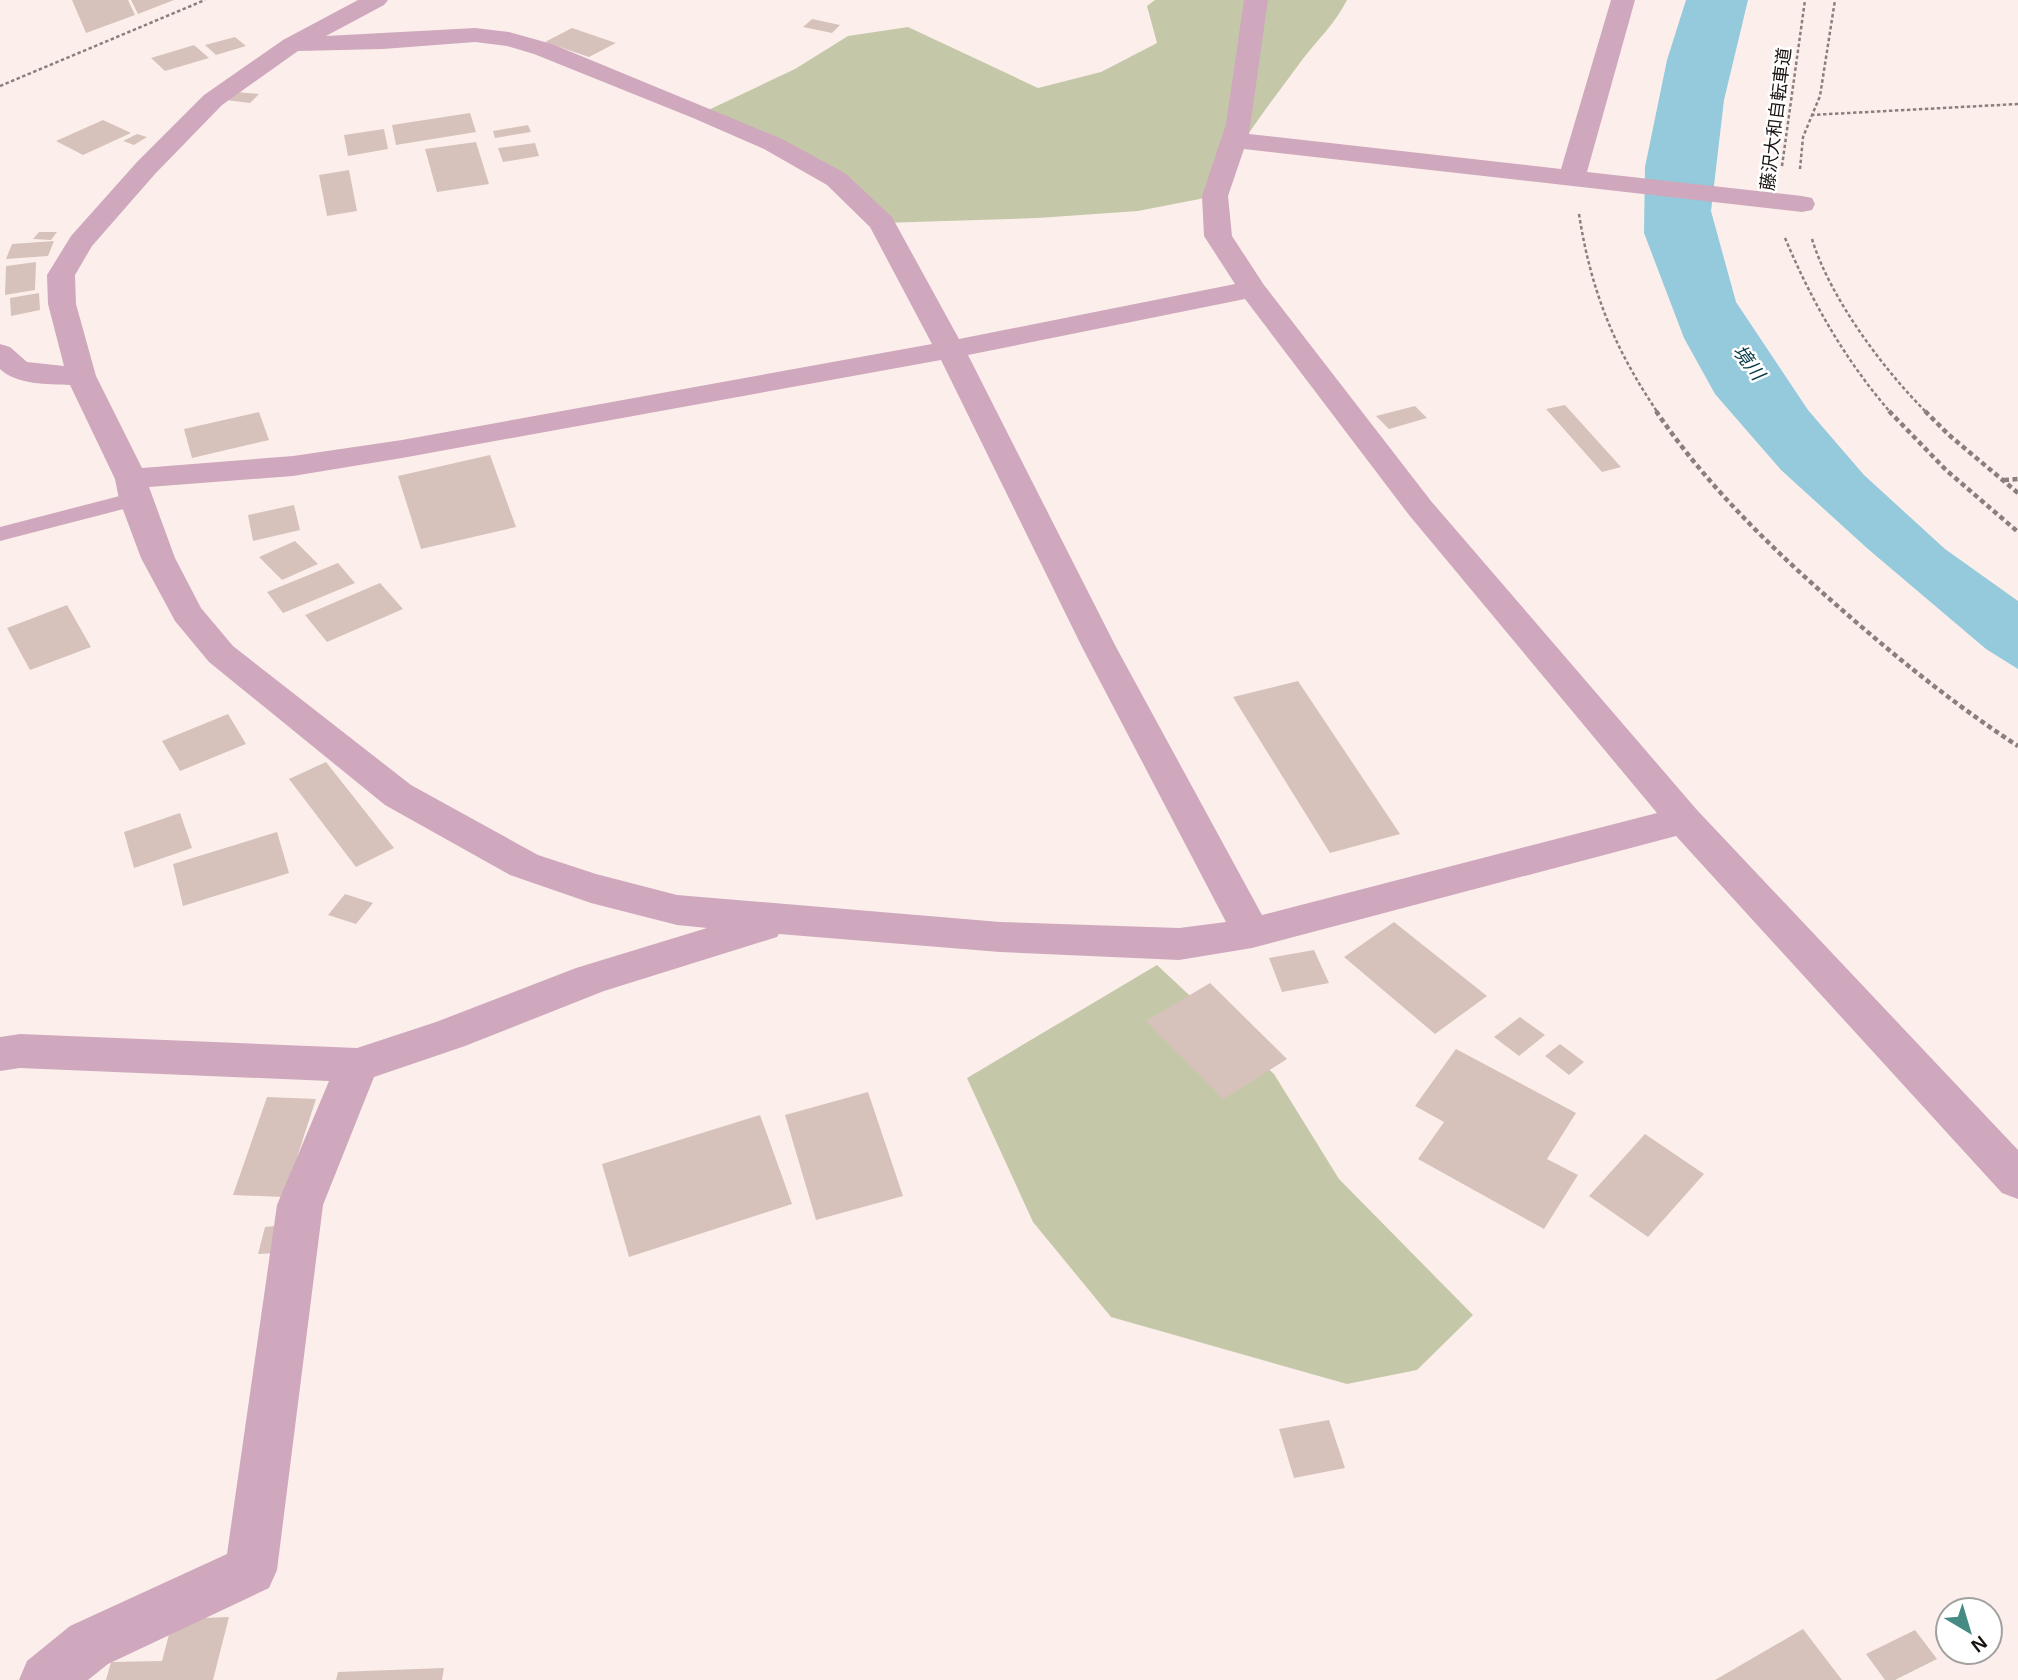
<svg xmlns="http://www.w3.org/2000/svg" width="2018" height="1680" font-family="Helvetica,'Noto Sans JP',sans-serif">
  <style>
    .green { fill: #c5c8a8 }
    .water { fill: #94cadb }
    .building { fill: #d6c2bb }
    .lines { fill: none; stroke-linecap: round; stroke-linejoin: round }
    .path-far1 { stroke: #897f7c; stroke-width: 2.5; stroke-dasharray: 3.5 2.5; stroke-linecap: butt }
    .path { stroke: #897f7c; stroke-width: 4.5; stroke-dasharray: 5 3.5; stroke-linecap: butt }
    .service { fill: #cfa8be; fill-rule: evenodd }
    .minor { fill: #cfa8be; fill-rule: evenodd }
    .labels { text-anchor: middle; stroke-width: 5; stroke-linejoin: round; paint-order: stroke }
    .far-street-label { font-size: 18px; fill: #1a1311; stroke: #fff }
    .far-water-label { font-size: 19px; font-style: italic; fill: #033844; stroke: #fff }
  </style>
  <rect width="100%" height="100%" fill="#fcefeb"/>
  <path class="green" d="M1155,0H1347C1335,24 1318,39 1302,60C1271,103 1234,147 1215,196L1138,211L1038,218L882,223L836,179L702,113L795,69L848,36L908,27L1038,88L1101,72L1157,43L1147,6Z
    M1157,965L1274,1074L1339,1179L1473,1315L1417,1370L1347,1384L1111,1317L1033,1222L967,1078Z"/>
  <path class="water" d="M1686,0H1748L1724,100L1711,211L1736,302L1808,410L1864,475L1945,549L2018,601V669L1986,649L1868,549L1781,470L1715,394L1684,338L1644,233L1645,167L1667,60Z"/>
  <path class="building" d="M72,0H128L135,15L86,33Z
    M131,0H174L138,14Z
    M812,19L840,25L832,33L803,27Z
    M572,28L616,43L589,57L545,42Z
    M235,37L246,46L216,55L205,45Z
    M194,45L209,58L165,71L151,58Z
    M236,92L259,94L250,103L226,100Z
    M470,113L476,132L396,145L392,125Z
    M103,120L131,133L83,155L56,141Z
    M528,125L531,132L495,138L493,131Z
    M384,129L388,149L348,156L344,135Z
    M137,134L147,137L134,145L123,141Z
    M476,142L489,184L437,192L425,149Z
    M535,143L539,156L503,162L498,148Z
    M349,170L357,211L327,216L319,175Z
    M39,232H57L51,240L33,239Z
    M54,241L48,256L6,259L12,244Z
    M36,262L35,290L5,295L6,266Z
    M39,293L40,310L11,316L10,298Z
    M1565,405L1621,467L1602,472L1546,409Z
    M1415,406L1427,418L1389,429L1376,416Z
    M259,412L269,440L192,458L184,429Z
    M490,455L516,527L421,549L398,476Z
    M294,505L300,530L253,541L248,515Z
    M295,541L318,564L282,580L259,557Z
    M338,563L355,583L283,613L267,592Z
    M380,583L403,609L327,642L305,615Z
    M67,605L91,647L30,670L7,628Z
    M1298,681L1400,834L1330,853L1233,697Z
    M228,714L246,744L180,771L162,741Z
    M326,762L394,848L356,867L289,779Z
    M180,813L192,848L134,868L124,832Z
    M277,832L289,873L183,906L173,864Z
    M345,894L373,903L356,924L328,915Z
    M1394,922L1487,996L1435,1034L1344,957Z
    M1314,950L1329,983L1282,992L1269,958Z
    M1210,983L1287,1059L1223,1099L1146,1021Z
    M1520,1017L1545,1035L1519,1056L1494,1037Z
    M1560,1044L1584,1062L1569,1075L1545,1056Z
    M1456,1049L1576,1113L1547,1159L1578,1175L1544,1229L1418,1159L1444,1122L1415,1106Z
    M868,1092L903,1196L816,1220L785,1115Z
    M267,1097L316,1099L284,1197L233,1195Z
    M760,1115L792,1204L629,1257L602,1164Z
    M1645,1134L1704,1174L1648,1237L1589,1196Z
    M284,1225L277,1253L258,1254L265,1227Z
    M1329,1420L1345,1468L1294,1478L1279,1429Z
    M229,1617L213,1680H106L111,1662L162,1661L173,1619Z
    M1803,1629L1842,1680H1715Z
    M1915,1630L1937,1659L1895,1680H1885L1866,1654Z
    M444,1668L442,1680H336L338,1672Z"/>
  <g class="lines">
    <path class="path-far1" d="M0,86L205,0
      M1811,115L2018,104
      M1782,166L1805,0
      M1800,169L1803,137L1820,96L1835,0
      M1579,214C1591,291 1614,348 1658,413
      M1785,238C1812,302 1845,360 1891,413
      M1812,239C1830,298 1883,369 1927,413"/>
    <path class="path" d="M1656,411C1707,486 1773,550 1841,609C1897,658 1955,705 2018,746
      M1889,411L1946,470L2018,532
      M1925,411L1949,435L2018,493
      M2004,480L2018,479"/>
    <path class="service" d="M135,492L143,494L146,499L143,504L0,541V527Z"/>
    <path class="minor" d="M358,0H388L384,5L326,36L475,28L509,32L552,44L782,139L845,173L892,217L959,339L1235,284L1204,236L1202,196L1226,124L1244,0H1268L1249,134L1561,169L1611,0H1635L1587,172L1802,196L1812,198L1815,204L1812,210L1802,212L1244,149L1228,196L1232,236L1264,285L1431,501L1697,810L2018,1150V1199L2002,1193L1676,836L1252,948L1179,960L1000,952L779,934L777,937L604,991L465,1046L374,1077L323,1205L277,1570L269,1588L108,1664L88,1680H19L27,1661L70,1626L227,1554L277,1205L329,1081L20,1068L0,1071V1037L20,1034L357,1048L436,1022L576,968L707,928L677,925L591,903L510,875L385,805L209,662L175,621L141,558L119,499L115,479L70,385C48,384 16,385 0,369V344L10,347L27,362L64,366L48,304L47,275L71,236L137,162L204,95L283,40ZM475,42L507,46L534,54L693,118L764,149L827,185L870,227L932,344L402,440L293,456L142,468L96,376L76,304L75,275L92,246L155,174L222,105L298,51L383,49ZM1245,299L1409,515L1657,813L1262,915L1116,647L968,355ZM941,360L1082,647L1226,922L1179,928L1000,922L677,895L596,874L538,855L411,785L233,646L201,608L175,558L149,487L293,476L402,458Z"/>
  </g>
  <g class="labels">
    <g class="far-street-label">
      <text transform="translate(1776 119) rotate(-83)" y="6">藤沢大和自転車道</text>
    </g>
    <g class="far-water-label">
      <text transform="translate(1749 362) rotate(53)" y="7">境川</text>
    </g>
  </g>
  <g transform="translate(1969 1631) rotate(142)"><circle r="33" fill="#ffffff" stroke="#a3a1a0" stroke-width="2"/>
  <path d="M0-5L12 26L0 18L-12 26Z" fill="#468b83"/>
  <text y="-10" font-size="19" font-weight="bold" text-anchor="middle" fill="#1a1311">N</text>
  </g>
</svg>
